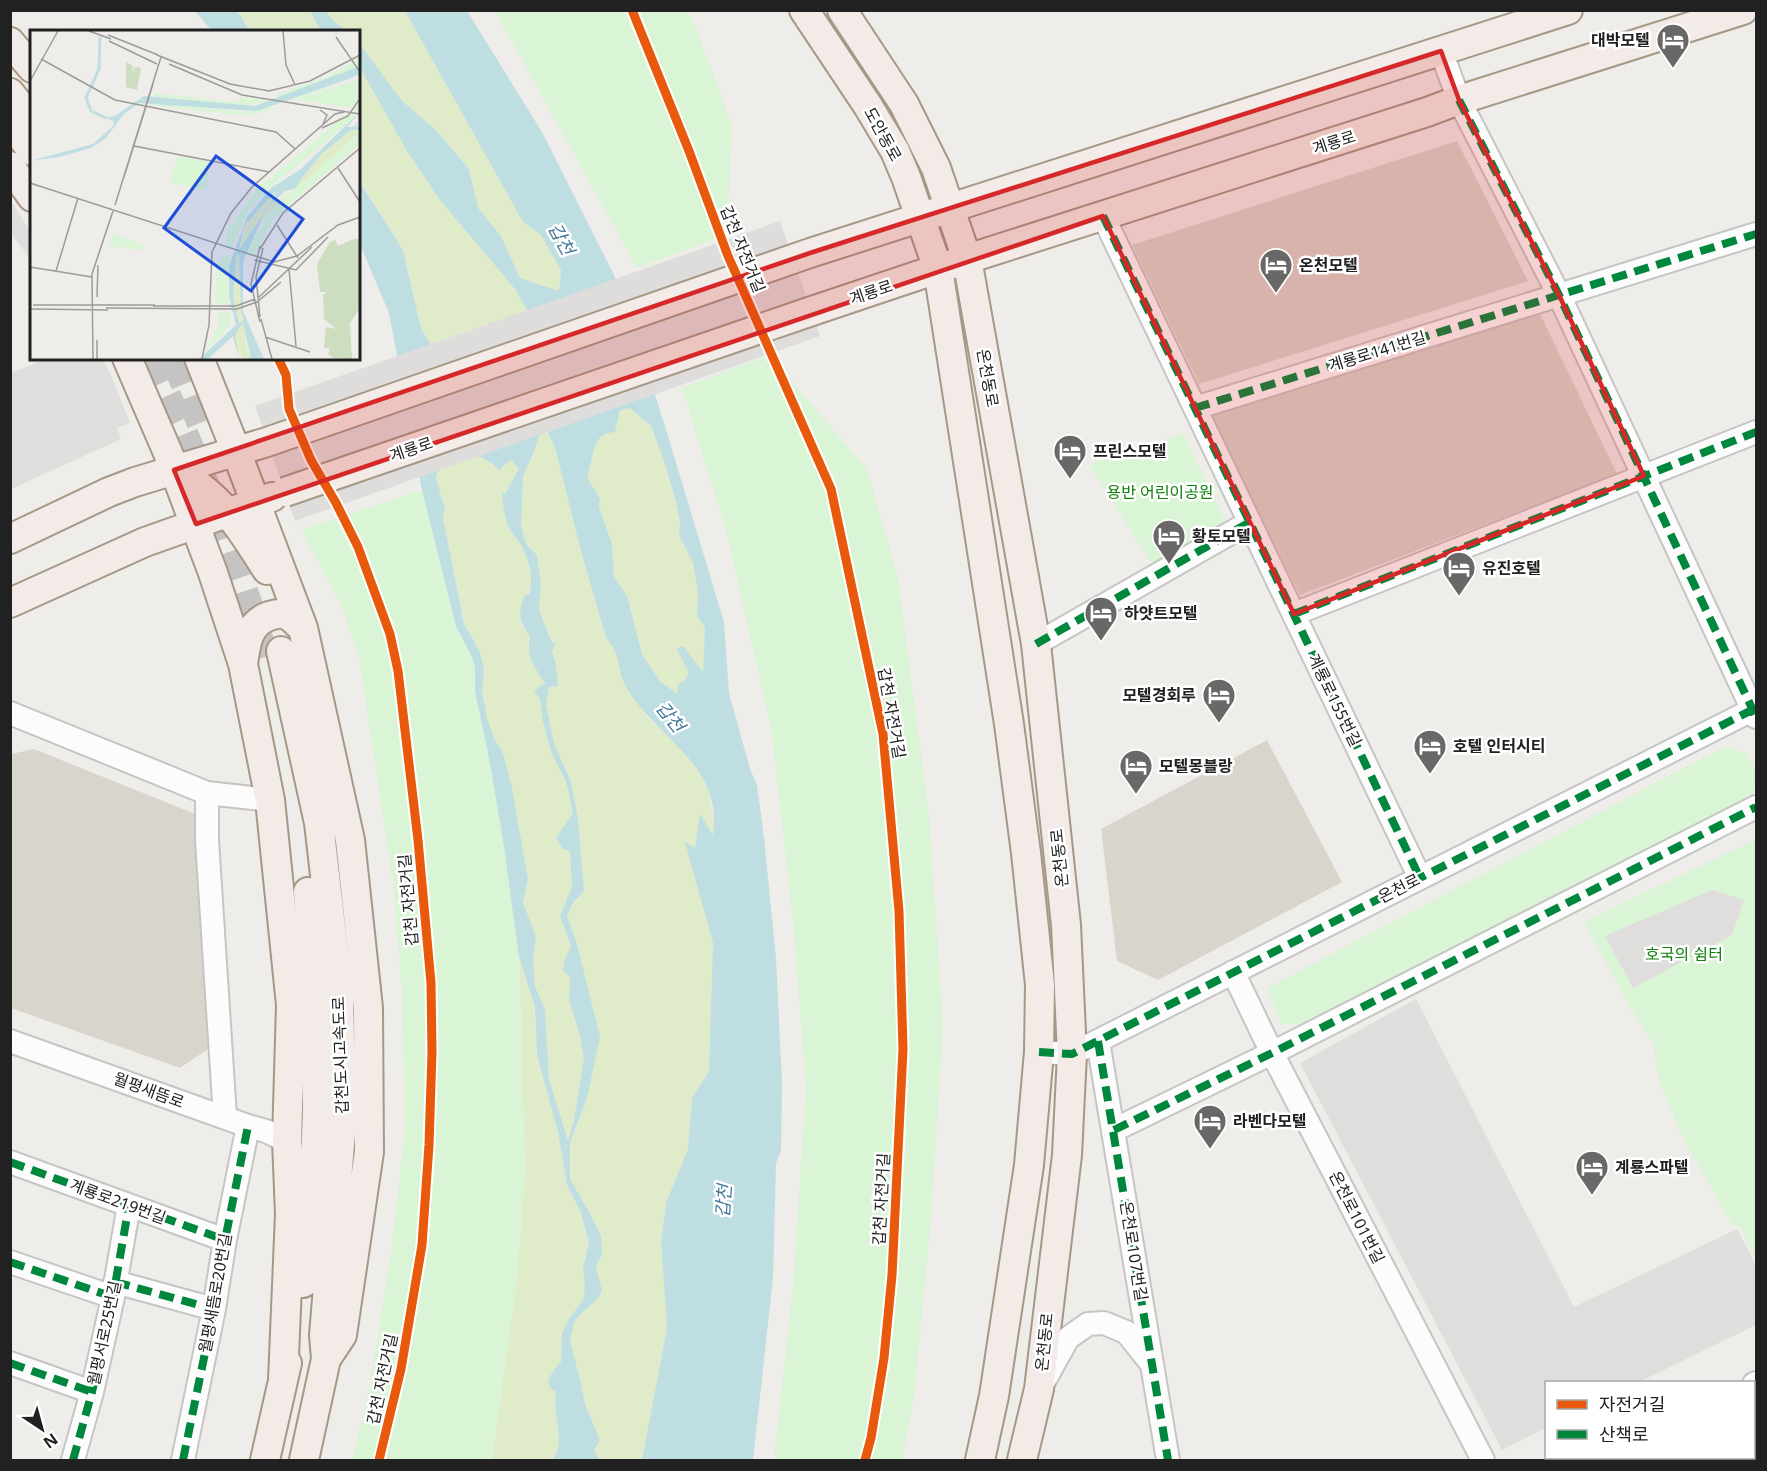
<svg xmlns="http://www.w3.org/2000/svg" width="1767" height="1471" font-family="'Noto Sans','Noto Sans KR',sans-serif">
  <style>
    .construction { fill: #d8d6cc }
    .grass { fill: #e0ebca }
    .park { fill: #daf4d6 }
    .parking { fill: #dfdedd }
    .water { fill: #bedee2; fill-rule: evenodd }
    .pier { fill: #dedddc }
    .lines { fill: none; stroke-linecap: round; stroke-linejoin: round }
    .major-tunnel { stroke: #c6c4c2; stroke-width: 28; stroke-dasharray: 28 14; stroke-linecap: butt }
    .minor-casing { stroke: #c6c5c4; stroke-width: 26 }
    .major-casing { stroke: #a69886; stroke-width: 32 }
    .minor { stroke: #fdfcfc; stroke-width: 22 }
    .major { stroke: #f2ebe7; stroke-width: 28 }
    .major-bridge-casing { stroke: #a69886; stroke-width: 32; stroke-linecap: butt }
    .major-bridge { stroke: #f2ebe7; stroke-width: 28 }
    .quiet { stroke: #00873e; stroke-width: 8; stroke-dasharray: 15 8; stroke-linecap: butt }
    .cycleway-casing { stroke: #fff; stroke-width: 13 }
    .cycleway { stroke: #e8590c; stroke-width: 9 }
    .marked { fill: #d62828; fill-opacity: 0.2; stroke: #d62828; stroke-width: 4.5; stroke-linejoin: round }
    .labels { text-anchor: middle; stroke-width: 5; stroke-linejoin: round; paint-order: stroke }
    .poi-label { font-size: 16px; font-weight: bold; fill: #212121; stroke: #fff; text-anchor: start }
    .street-label { font-size: 16px; fill: #212121; stroke: #fff }
    .park-label { font-size: 16px; fill: #10820c; stroke: #fff }
    .water-label { font-size: 18px; font-style: italic; fill: #43799a; stroke: #fff }
    .inset-river { fill: none; stroke: #bedee2; stroke-width: 3 }
    .inset-road { fill: none; stroke: #9d9b9a; stroke-width: 1.5 }
    .view { fill: #1d4ed8; fill-opacity: 0.15; stroke: #1d4ed8; stroke-width: 3 }
    .inset-edge { fill: none; stroke: #212121; stroke-width: 3 }
  </style>
  <rect width="100%" height="100%" fill="#efedea"/>
  <path class="construction" d="M1457,141L1528,281L1199,384L1132,245Z
    M1539,312L1617,474L1300,595L1209,414Z
    M1267,740L1342,882L1158,980L1117,961L1101,829Z
    M34,749L200,816L208,1049L180,1068L11,1008V754Z"/>
  <path class="grass" d="M236,11H310L321,31H249L241,16Z
    M326,11H405L523,222L541,234L561,270L559,291L520,278L501,236L478,208L469,169L436,130L402,101L359,43L358,32L346,31L333,20Z
    M358,66L494,263L515,289L535,324L439,358L421,329L403,250L359,179Z
    M630,408L651,426L665,464L676,502L680,523L679,535L693,563L698,591L697,615L705,628L703,673L694,662L678,695L660,681L642,654L627,596L614,576L612,545L599,507L600,499L587,477C595,458 589,435 615,432L619,410Z
    M543,423L555,447L581,551L606,638L615,647L618,659L644,714L683,750L702,777L709,791L714,823L713,837L701,815L695,849L686,843L713,943L709,1071L692,1098L688,1149L666,1203L661,1241L667,1328L642,1460H599L594,1450L600,1440L585,1404L581,1383L570,1341L575,1320L598,1298L602,1291L596,1266L602,1254L601,1236L588,1210L570,1179V1143L587,1098L577,944L567,916L573,904L584,891L578,819L571,782L554,743L546,704L549,687L558,686L556,664L552,652L555,642L552,643L539,609L541,584L537,555L526,544L521,525L523,476L534,452Z
    M467,449L493,464L499,471L504,464L513,459L519,469L505,495L503,493L509,529L521,545L528,559L532,584L519,611L522,626L530,636L528,647L545,684L540,699L543,722L551,752L566,781L573,813L556,838L570,850L572,886L565,902L566,933L571,946L565,959L570,978L569,1000L580,1036L584,1058L574,1120L568,1142L549,1079L545,1010L535,986L533,961L536,936L523,903L528,880L502,750L495,740L487,718L482,691L484,670L480,652L464,624L443,518L445,509L436,478L441,458Z
    M519,957L534,1004L537,1055L558,1132L567,1185L581,1213L589,1243L583,1268L585,1287L583,1300L569,1319L562,1333L561,1362L553,1371L555,1390L556,1392C553,1408 559,1425 559,1442C559,1449 555,1453 554,1460H492L525,1172Z"/>
  <path class="park" d="M495,11H688L695,25L732,125L727,235L637,268Z
    M769,355L867,469L898,578L929,816L943,1026L931,1218L914,1398L902,1460H774L793,1286L806,1088L793,921L771,728L727,534L682,388Z
    M1183,433L1228,527L1155,569L1089,464Z
    M422,490L456,626L472,656L475,666V691L490,763L503,840L519,957L525,1172L517,1281L492,1460H352L370,1387L391,1252L405,1130L402,991L393,883L359,657L339,600L308,544L303,529Z
    M1724,747L1747,753C1757,770 1759,777 1752,795L1542,903L1299,1024L1282,1025L1267,988Z
    M1756,839V1258L1739,1226L1733,1227L1682,1136L1658,1077L1654,1045L1630,1007L1584,922Z"/>
  <path class="parking" d="M11,201L31,233V266L28,256L11,233Z
    M46,359H102L110,373L130,423L117,428L121,439L11,489V373Z
    M1712,890L1744,900L1732,935L1633,988L1605,936Z
    M1416,999L1574,1307L1737,1229L1756,1265V1325L1639,1382H1546V1428L1502,1450L1300,1063Z"/>
  <path class="water" d="M195,11H236L241,16L249,31H212Z
    M310,11H326L333,20L346,31H321Z
    M405,11H467L542,132L621,289L664,423L724,622L729,693L750,769L757,785L764,838L776,958L782,1083L781,1151L776,1163L773,1278L753,1460H642L667,1328L661,1241L666,1203L688,1149L692,1098L709,1071L713,943L685,842L695,848L700,814L713,835C723,762 655,739 625,685C616,667 622,656 606,638L581,551L555,447L543,423L534,452L523,476L521,525L526,544L537,555L541,584L539,610L552,643L556,642L552,652L556,664L558,686L549,687L546,704L554,743L571,782L578,819L584,891L573,903L567,916L577,944L600,1037L587,1098L570,1143V1179L588,1210L601,1236L602,1254L596,1266L602,1291L598,1298L575,1320L570,1341L581,1383L585,1404L600,1440L594,1450L599,1460H554C555,1453 559,1449 559,1442C559,1425 553,1409 556,1392L550,1388L548,1381L553,1371L561,1362L562,1333L569,1319L583,1300L585,1287L583,1268L589,1243L581,1213L567,1185L558,1132L537,1055L535,1007L519,957L503,840L490,763L475,691V666L472,657L456,626L422,490L389,313L359,242L358,179L403,250L421,329L439,358L535,324L515,289L440,200L407,151L359,66V43L402,101L436,130L469,169L478,208L501,236L520,278L559,291L561,270L541,235L523,222ZM630,408L651,426L665,464L676,502L680,522L679,535L693,563L698,591L697,616L705,628L703,672L683,646L677,649L689,673L684,681L678,684L677,694L660,681L642,654L627,596L614,576L612,544L599,507L600,499L587,477C595,458 589,434 615,432L620,410ZM467,449L493,464L499,471L504,465L512,460L519,469L505,494L502,493C503,506 504,518 510,530C513,535 518,540 521,545C529,559 534,578 529,594L524,596C518,614 518,621 530,636C526,658 534,666 545,683L534,691L540,699L543,722L551,752L566,781L573,813L556,838L563,849L570,851L572,886L560,916L571,946L565,959L563,970L570,978L569,1000L580,1036L584,1058L574,1120L568,1141L549,1079L545,1010L535,986L533,961L536,936L523,903L528,880L512,788L502,750L495,740L487,718L482,691L484,670L480,652L464,624L443,518L445,509L436,478L442,458Z"/>
  <path class="pier" d="M780,221L820,336L295,521L255,406Z"/>
  <g class="lines">
    <path class="major-tunnel" d="M149,358C197,455 234,554 265,657
      M174,358L204,431"/>
    <g class="minor-casing">
      <path id="minor" d="M1441,51L1459,100L1559,295L1756,717
        M1103,216L1420,878
        M1195,408L1756,234
        M1294,614L1756,432
        M1036,644L1250,522
        M10,713L207,793L270,800
        M207,793V840L225,1117
        M1233,972L1272,1053L1483,1460
        M10,1041L248,1126L266,1131L287,1141
        M1098,1041L1168,1460
        M1039,1052L1072,1054L1756,708
        M1114,1130L1272,1053L1756,807
        M10,1162L225,1240
        M10,1262L113,1297
        M115,1282L214,1309
        M10,1363L92,1392
        M1754,1384L1756,1383
        M1042,1385L1068,1338L1088,1324L1104,1323L1126,1332L1150,1362
        M1668,1458L1670,1460
        M73,1460L92,1392L113,1297L129,1205
        M183,1460L214,1309L225,1240L248,1126
        M1603,1460L1609,1458"/>
    </g>
    <g class="major-casing">
      <path id="major" d="M804,10L868,106L895,151L906,177L938,269L1009,724L1026,853L1040,985L1039,1052L1029,1165L994,1396L980,1460
        M842,10L904,104L936,168L967,259L1036,644L1066,925L1072,1054L1067,1155L1039,1389L1022,1460
        M10,42L32,68
        M10,93L32,121
        M10,121L32,151
        M10,166L32,197
        M812,311L967,259L1427,112L1459,100L1743,10
        M127,358L168,453L213,573L243,664L270,800L291,1005L287,1141L290,1214L283,1380
        M199,358L236,451L303,628L350,840L368,1008L369,1152L342,1335L326,1359
        M174,470C219,493 241,528 267,570
        M10,539L109,492L135,482L267,442L810,253L1568,10
        M10,603L145,542L272,497
        M281,651L319,823L339,997L342,1120L324,1335L326,1359L304,1460
        M243,664C246,645 247,624 269,616C273,615 279,613 283,614C291,615 297,624 303,628
        M303,1283L313,1205L317,1113L316,992L308,892
        M265,1460L287,1363"/>
    </g>
    <use href="#minor" class="minor"/>
    <use href="#major" class="major"/>
    <g class="major-bridge-casing">
      <path id="major-bridge" d="M285,492L812,311"/>
    </g>
    <use href="#major-bridge" class="major-bridge"/>
    <path class="quiet" d="M1459,100L1559,295L1756,717
      M1103,216L1420,878
      M1195,408L1756,234
      M1294,614L1756,432
      M1036,644L1250,522
      M1098,1041L1168,1460
      M1039,1052L1072,1054L1756,708
      M1114,1130L1272,1053L1756,807
      M10,1162L225,1240
      M10,1262L113,1297
      M115,1282L214,1309
      M10,1363L92,1392
      M1668,1458L1670,1460
      M73,1460L92,1392L113,1297L129,1205
      M183,1460L214,1309L225,1240L248,1126"/>
    <g class="cycleway-casing">
      <path id="cycleway" d="M632,10L689,151L728,256L831,489L883,734L899,911L903,1049L892,1275L884,1358L871,1438L865,1460
        M278,358L286,375L289,409L311,460L336,503L358,547L390,634L398,671L418,840L431,983L432,1052L429,1145L422,1245L401,1369L379,1460"/>
    </g>
    <use href="#cycleway" class="cycleway"/>
  </g>
  <path class="marked" d="M1441,51L1459,100L1559,295L1644,476L1294,614L1103,216L196,524L174,470L810,253Z"/>
  <defs>
    <g id="hotel-pin" transform="scale(1.725)"><path d="M0 17L-7.5 6A9.5 9.5 0 1 1 7.5 6Z" fill="#696867" stroke="#fff"/><path d="M-6-4.5h1.5V1H6V5H4.5V3h-9V5H-6ZM-4 0a1.8 1.8 0 1 1 3.6 0ZM.5 0V-2.5h3Q6-2.5 6 0Z" fill="#fff"/></g>
  </defs>
  <g fill-rule="evenodd">
    <use href="#hotel-pin" x="1673" y="40"/>
    <use href="#hotel-pin" x="1276" y="265"/>
    <use href="#hotel-pin" x="1070" y="451"/>
    <use href="#hotel-pin" x="1169" y="536"/>
    <use href="#hotel-pin" x="1459" y="568"/>
    <use href="#hotel-pin" x="1101" y="613"/>
    <use href="#hotel-pin" x="1219" y="695"/>
    <use href="#hotel-pin" x="1430" y="746"/>
    <use href="#hotel-pin" x="1136" y="766"/>
    <use href="#hotel-pin" x="1210" y="1121"/>
    <use href="#hotel-pin" x="1592" y="1167"/>
  </g>
  <g class="labels">
    <g class="poi-label">
      <text x="1650" y="46" text-anchor="end">대박모텔</text>
      <text x="1299" y="271">온천모텔</text>
      <text x="1093" y="457">프린스모텔</text>
      <text x="1192" y="542">황토모텔</text>
      <text x="1482" y="574">유진호텔</text>
      <text x="1124" y="619">하얏트모텔</text>
      <text x="1196" y="701" text-anchor="end">모텔경회루</text>
      <text x="1453" y="752">호텔 인터시티</text>
      <text x="1159" y="772">모텔몽블랑</text>
      <text x="1233" y="1127">라벤다모텔</text>
      <text x="1615" y="1173">계룡스파텔</text>
    </g>
    <g class="street-label">
      <text transform="translate(883 134) rotate(61)" y="6">도안동로</text>
      <text transform="translate(1334 142) rotate(-18)" y="6">계룡로</text>
      <text transform="translate(743 249) rotate(68)" y="6">갑천 자전거길</text>
      <text transform="translate(871 292) rotate(-19)" y="6">계룡로</text>
      <text transform="translate(1377 351) rotate(-17)" y="6">계룡로141번길</text>
      <text transform="translate(988 378) rotate(80)" y="6">온천동로</text>
      <text transform="translate(411 449) rotate(-19)" y="6">계룡로</text>
      <text transform="translate(1335 700) rotate(64)" y="6">계룡로155번길</text>
      <text transform="translate(892 713) rotate(80)" y="6">갑천 자전거길</text>
      <text transform="translate(1059 858) rotate(-96)" y="6">온천동로</text>
      <text transform="translate(1399 888) rotate(-27)" y="6">온천로</text>
      <text transform="translate(408 900) rotate(-95)" y="6">갑천 자전거길</text>
      <text transform="translate(340 1055) rotate(-92)" y="6">갑천도시고속도로</text>
      <text transform="translate(149 1090) rotate(20)" y="6">월평새뜸로</text>
      <text transform="translate(881 1199) rotate(-87)" y="6">갑천 자전거길</text>
      <text transform="translate(118 1201) rotate(20)" y="6">계룡로219번길</text>
      <text transform="translate(1357 1217) rotate(63)" y="6">온천로101번길</text>
      <text transform="translate(1134 1251) rotate(81)" y="6">온천로107번길</text>
      <text transform="translate(215 1293) rotate(-80)" y="6">월평새뜸로20번길</text>
      <text transform="translate(104 1333) rotate(-78)" y="6">월평서로25번길</text>
      <text transform="translate(1044 1342) rotate(-84)" y="6">온천동로</text>
      <text transform="translate(382 1379) rotate(-78)" y="6">갑천 자전거길</text>
    </g>
    <g class="park-label">
      <text x="1160" y="498">용반 어린이공원</text>
      <text x="1684" y="960">호국의 쉼터</text>
    </g>
    <g class="water-label">
      <text transform="translate(561 239) rotate(61)" y="6">갑천</text>
      <text transform="translate(670 717) rotate(51)" y="6">갑천</text>
      <text transform="translate(724 1201) rotate(-86)" y="6">갑천</text>
    </g>
  </g>
  <g transform="translate(30 30)">
    <rect width="330" height="330" fill="#efedea"/>
    <path d="M321,100L330,102L314,117L249,172L229,195L216,222L209,221L214,198L224,183L245,162L241,174L263,160L291,124ZM209,224L211,281L214,290L209,294L200,257L203,228ZM214,293L216,314L221,329H213L205,316V305Z" fill="#e0ebca"/>
    <path d="M96,32L103,36L102,45L105,37L111,38L107,60L96,57ZM324,209H329L330,215V278L320,293L322,329H305L298,324L300,319L294,318L296,297L306,299L294,289L293,265L297,262H290L287,234L300,212L305,210L308,216Z" fill="#cdddc0"/>
    <path d="M330,27V36L323,41L250,67L245,65L297,47ZM330,45L276,66L330,50V68L320,78L264,69ZM124,63L209,73L210,67L239,71L209,76L123,66ZM120,72L215,82L258,75L215,86L119,75ZM330,73V82L323,89L236,161L220,179L201,218L195,216L197,201L226,160L311,89L318,87ZM330,102V114L246,186L225,225L217,222L241,180ZM148,126L180,131L176,160L139,153ZM83,204L114,215L112,220L79,216ZM193,224L199,226L198,273H185L186,242ZM200,282V295L175,322L189,294L187,283Z" fill="#daf4d6"/>
    <path d="M330,36V44L321,48L227,81L109,73L93,85L76,108L61,118L29,127L0,131L63,114L83,96L84,91L75,88L85,86L114,66L225,76ZM330,82L317,97H323L330,89L325,97L330,95V100H321L291,124L264,159L255,161L236,179L213,232V281L234,329H221L213,293L205,305L209,329L203,306L178,329H169L206,295L199,267V236L217,187L241,158L271,139ZM246,161L240,175L209,220L214,196ZM209,224L211,281L214,290L209,294L203,267L206,227Z" fill="#bedee2" fill-rule="evenodd"/>
    <path class="inset-river" d="M70,7L69,39L56,68L61,81L76,88"/>
    <path class="inset-road" d="M59,1L81,9M253,1L256,35L265,55M78,5L128,25M306,7L330,42M79,11L127,34M127,25L200,54L239,61L280,51L330,25M11,29L85,70L246,102L265,119M139,34L212,65L330,84M0,51L28,1M290,80L297,85L293,94M292,98L318,86L329,70M104,116L239,142M308,138L330,172M94,147L123,54M0,153L244,232L267,226L308,195L330,187M85,175L131,27M247,195L268,228M230,219L253,183L330,118M224,230L266,240L298,207M0,237L62,247M259,239L266,316M26,241L48,168M67,267L68,235M229,267L282,217M3,275H125M123,276H206L225,269M76,278L207,279L227,272L251,252M0,279L78,280M230,287L226,247L233,218M231,289L242,329M230,292L221,254L230,216M235,307L280,322M67,310V329M63,329L62,244L83,181M172,329L179,295L182,222L201,183L222,157L305,84L314,82"/>
    <path class="view" d="M186,126L273,189L221,261L134,198Z"/>
    <rect width="330" height="330" class="inset-edge"/>
  </g>
  <rect width="1767" height="1471" fill="none" stroke="#212121" stroke-width="24"/>
  <rect x="1545" y="1381" width="210" height="78" fill="#ffffff" stroke="#a6a6a6" stroke-width="1.5"/>
  <rect x="1557" y="1400" width="30" height="9" fill="#e8590c" stroke="#a6a6a6" stroke-width="1.5"/>
  <text x="1599" y="1411" font-size="18" fill="#212121">자전거길</text>
  <rect x="1557" y="1430" width="30" height="9" fill="#00873e" stroke="#a6a6a6" stroke-width="1.5"/>
  <text x="1599" y="1441" font-size="18" fill="#212121">산책로</text>
  <g transform="translate(42 1429) rotate(144)" stroke="#ffffff" stroke-width="4.5" paint-order="stroke">
  <path d="M0-4.5L10 22L0 15L-10 22Z" fill="#212121"/>
  <text y="-9" font-size="16" font-weight="bold" text-anchor="middle" fill="#212121">N</text>
  </g>
</svg>
